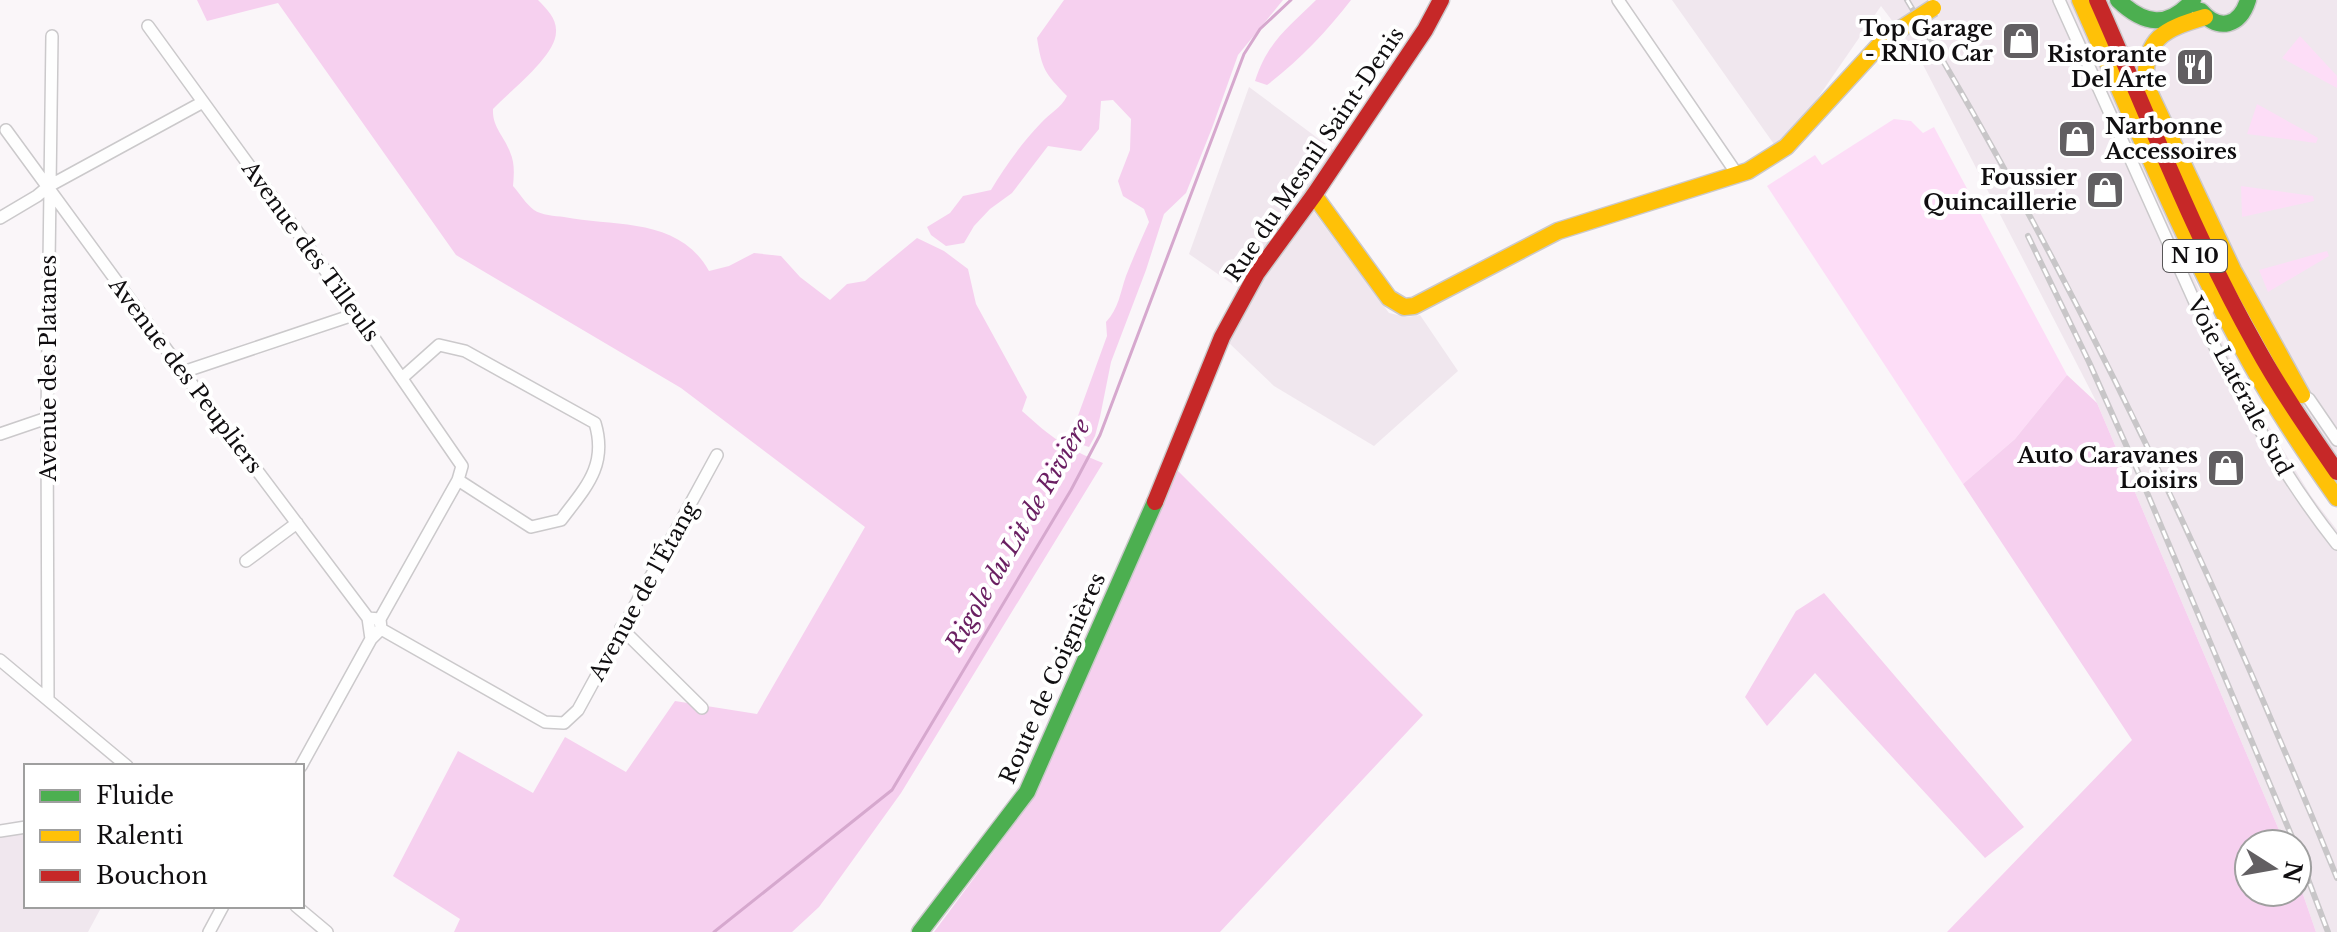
<svg xmlns="http://www.w3.org/2000/svg" width="2337" height="932" font-family="'Libre Baskerville',serif">
  <style>
    .built { fill: #f0e7ee }
    .green { fill: #fdddf7 }
    .forest { fill: #f6d0ef }
    .lines { fill: none; stroke-linecap: round; stroke-linejoin: round }
    .stream { stroke: #d6a8ce; stroke-width: 3 }
    .street-casing { stroke: #cbc9cb; stroke-width: 14 }
    .fast-casing { stroke: #cbc9cb; stroke-width: 19 }
    .slow-casing { stroke: #cbc9cb; stroke-width: 19 }
    .jam-casing { stroke: #cbc9cb; stroke-width: 19 }
    .street { stroke: #fefefe; stroke-width: 11 }
    .fast { stroke: #4caf50; stroke-width: 16 }
    .slow { stroke: #ffc107; stroke-width: 16 }
    .jam { stroke: #c62828; stroke-width: 16 }
    .rail-casing { stroke: #c8c6c8; stroke-width: 6 }
    .rail { stroke: #fff; stroke-width: 3; stroke-dasharray: 9; stroke-linecap: butt }
    .slow-bridge-casing { stroke: #cbc9cb; stroke-width: 19; stroke-linecap: butt }
    .slow-bridge { stroke: #ffc107; stroke-width: 16 }
    .labels { text-anchor: middle; stroke-width: 8; stroke-linejoin: round; paint-order: stroke }
    .shield { fill: #fff; stroke: #585658; stroke-width: 2 }
    .shield-label { font-size: 20px; font-weight: bold; fill: #100e10 }
    .poi-label { font-size: 22px; font-weight: bold; fill: #100e10; stroke: #fff; text-anchor: end }
    .street-label { font-size: 22px; fill: #100e10; stroke: #fff }
    .water-label { font-size: 24px; font-style: italic; fill: #6a1f62; stroke: #fff }
  </style>
  <rect width="100%" height="100%" fill="#faf6f9"/>
  <path class="built" d="M1672,0H2070L2236,372L2311,496L2337,530V932H2316L2297,877V844H2285L2097,403L1918,55L1881,6L1793,134L1776,147Z
    M2103,0H2337V462L2317,434L2239,299Z
    M1249,87L1335,151L1303,197L1389,313L1407,317L1420,315L1458,371L1374,446L1274,386L1229,343L1251,297L1189,254Z
    M26,827V906H102L88,932H0V831Z"/>
  <path class="green" d="M2300,36L2337,76V88L2282,58Z
    M2257,104L2318,138L2316,143L2247,134Z
    M1894,119L1911,121L1923,133L1934,127L2067,375L2015,439L1963,484L1767,186L1815,155L1822,165Z
    M2241,186L2313,196L2314,201L2242,217Z
    M2327,251L2329,256L2268,292L2259,270Z"/>
  <path class="forest" d="M197,0H538C547,9 557,19 556,32C556,56 510,91 493,109C492,127 504,136 510,152C515,163 514,175 513,186C520,194 526,204 534,210C541,215 555,216 564,217C616,227 679,217 709,271L729,266L754,253L781,256L800,277L830,300L847,284L865,281L917,238L944,251L968,269L976,304L1027,397L1022,411C1052,438 1065,448 1103,463L901,793L819,907L792,932H454L460,919L393,876L458,751L533,793L565,737L626,772L675,701L757,714L865,527L681,388L456,255L278,3L207,21Z
    M1064,0H1283L1238,55L1212,128L1186,193L1164,214L1146,270L1111,362L1100,417L1095,436L1089,447L1076,443L1071,435L1107,336L1106,322C1119,308 1120,293 1126,276C1133,258 1141,240 1149,222L1144,209L1123,196L1118,181L1130,150L1131,119L1113,100L1101,101L1099,129L1081,151L1048,146L1012,193L990,209L974,226L964,243L946,246L931,235L927,227L950,213L963,196L991,190C1005,166 1022,143 1041,123C1050,113 1061,108 1067,96C1045,73 1042,70 1037,38Z
    M1316,0H1351C1327,31 1299,61 1267,85L1255,81C1268,41 1288,28 1316,0Z
    M2067,375L2097,403L2285,844H2249V892H2297V877L2316,932H1947L2132,740L1963,484L2015,439Z
    M1176,469L1423,715L1220,932H934L1032,800Z
    M1824,593L2024,827L1985,858L1815,673L1767,726L1745,697L1796,611Z"/>
  <g class="lines">
    <path class="stream" d="M714,932L892,790L1071,490L1100,435L1244,54L1260,29L1291,0"/>
    <g class="street-casing">
      <path id="street" d="M1618,0L1737,174
        M2059,0L2219,356C2254,422 2291,486 2337,544
        M148,26L367,328L462,466L458,480L380,619
        M6,130L183,372L368,618
        M0,218L37,196L49,186L203,102
        M183,372L356,314
        M402,378L439,345L465,351L595,423C608,466 585,488 561,520L531,527L458,480
        M2302,395L2309,399L2337,440
        M0,434L47,418
        M246,561L297,523
        M368,618L380,619L381,629L371,639Z
        M621,628L702,708
        M381,629L545,722L564,723L578,710L717,455
        M0,660L127,766
        M48,700L47,418L52,36
        M301,766L371,639
        M0,831L26,827
        M296,906L327,932
        M209,932L223,906"/>
    </g>
    <g class="fast-casing">
      <path id="fast" d="M2118,0C2144,25 2168,29 2193,0
        M2201,11C2219,32 2240,26 2248,0
        M920,932L1027,792L1155,502"/>
    </g>
    <g class="slow-casing">
      <path id="slow" d="M2080,0C2137,128 2190,259 2260,380C2284,421 2310,460 2337,498
        M2205,17C2164,29 2143,38 2146,85L2233,270L2302,395
        M1314,195L1389,298L1404,307L1414,306L1558,231L1748,171L1786,147L1885,39"/>
    </g>
    <g class="jam-casing">
      <path id="jam" d="M2097,0C2148,115 2193,234 2255,344C2279,388 2308,430 2337,472
        M1155,502L1222,337L1257,273L1314,195L1425,30L1441,0"/>
    </g>
    <use href="#street" class="street"/>
    <use href="#fast" class="fast"/>
    <use href="#slow" class="slow"/>
    <use href="#jam" class="jam"/>
    <g class="rail-casing">
      <path id="rail" d="M1907,0C2075,279 2215,575 2337,878
        M2028,236L2089,362L2143,483L2295,844
        M2297,850L2328,932"/>
    </g>
    <use href="#rail" class="rail"/>
    <g class="slow-bridge-casing">
      <path id="slow-bridge" d="M1885,39L1933,8"/>
    </g>
    <use href="#slow-bridge" class="slow-bridge"/>
  </g>
  <defs>
    <g id="shop-square" transform="scale(2)"><rect x="-9" y="-9" width="18" height="18" rx="4" fill="#625f62" stroke="#fff"/><path d="M-5-2.5h2.3a2.7 3.5 0 0 1 5.4 0H5L5.5 6h-11ZM-1.5-2.5h3a1.5 2.3 0 0 0-3 0Z" fill="#fff"/></g>
    <g id="restaurant-square" transform="scale(2)"><rect x="-9" y="-9" width="18" height="18" rx="4" fill="#625f62" stroke="#fff"/><path d="M-5-6h1v4h1v-4h1v4h1v-4h1v5L-1.5 .5V6h-2V.5L-5-1ZM5-6V6H3V1.5H1.5Q1.5-4 5-6Z" fill="#fff"/></g>
  </defs>
  <g fill-rule="evenodd">
    <use href="#shop-square" x="2021" y="41"/>
    <use href="#restaurant-square" x="2195" y="67"/>
    <use href="#shop-square" x="2077" y="139"/>
    <use href="#shop-square" x="2105" y="190"/>
    <use href="#shop-square" x="2226" y="468"/>
  </g>
  <g class="labels">
    <rect class="shield" x="2163" y="240" width="64" height="32" rx="6"/>
    <g class="shield-label">
      <text x="2195" y="263">N 10</text>
    </g>
    <g class="poi-label">
      <text x="1993" y="36">Top Garage<tspan x="1993" dy="25">- RN10 Car</tspan></text>
      <text x="2167" y="62">Ristorante<tspan x="2167" dy="25">Del Arte</tspan></text>
      <text x="2105" y="134" text-anchor="start">Narbonne<tspan x="2105" dy="25">Accessoires</tspan></text>
      <text x="2077" y="185">Foussier<tspan x="2077" dy="25">Quincaillerie</tspan></text>
      <text x="2198" y="463">Auto Caravanes<tspan x="2198" dy="25">Loisirs</tspan></text>
    </g>
    <g class="street-label">
      <text transform="translate(1314 154) rotate(-56)" y="8">Rue du Mesnil Saint-Denis</text>
      <text transform="translate(311 251) rotate(54)" y="8">Avenue des Tilleuls</text>
      <text transform="translate(48 368) rotate(-90)" y="8">Avenue des Platanes</text>
      <text transform="translate(186 375) rotate(53)" y="8">Avenue des Peupliers</text>
      <text transform="translate(2240 386) rotate(62)" y="8">Voie Latérale Sud</text>
      <text transform="translate(643 591) rotate(-61)" y="8">Avenue de l'Étang</text>
      <text transform="translate(1052 678) rotate(-66)" y="8">Route de Coignières</text>
    </g>
    <g class="water-label">
      <text transform="translate(1018 535) rotate(-60)" y="8">Rigole du Lit de Rivière</text>
    </g>
  </g>
  <rect x="24" y="764" width="280" height="144" fill="#ffffff" stroke="#9f9f9f" stroke-width="2"/>
  <rect x="40" y="790" width="40" height="12" fill="#4caf50" stroke="#9f9f9f" stroke-width="2"/>
  <text x="96" y="804" font-size="24" fill="#100e10">Fluide</text>
  <rect x="40" y="830" width="40" height="12" fill="#ffc107" stroke="#9f9f9f" stroke-width="2"/>
  <text x="96" y="844" font-size="24" fill="#100e10">Ralenti</text>
  <rect x="40" y="870" width="40" height="12" fill="#c62828" stroke="#9f9f9f" stroke-width="2"/>
  <text x="96" y="884" font-size="24" fill="#100e10">Bouchon</text>
  <g transform="translate(2273 868) rotate(101)"><circle r="38" fill="#ffffff" stroke="#9f9f9f" stroke-width="2"/>
  <path d="M0-6L14 30L0 20L-14 30Z" fill="#625f62"/>
  <text y="-12" font-size="22" font-weight="bold" text-anchor="middle" fill="#100e10">N</text>
  </g>
</svg>
